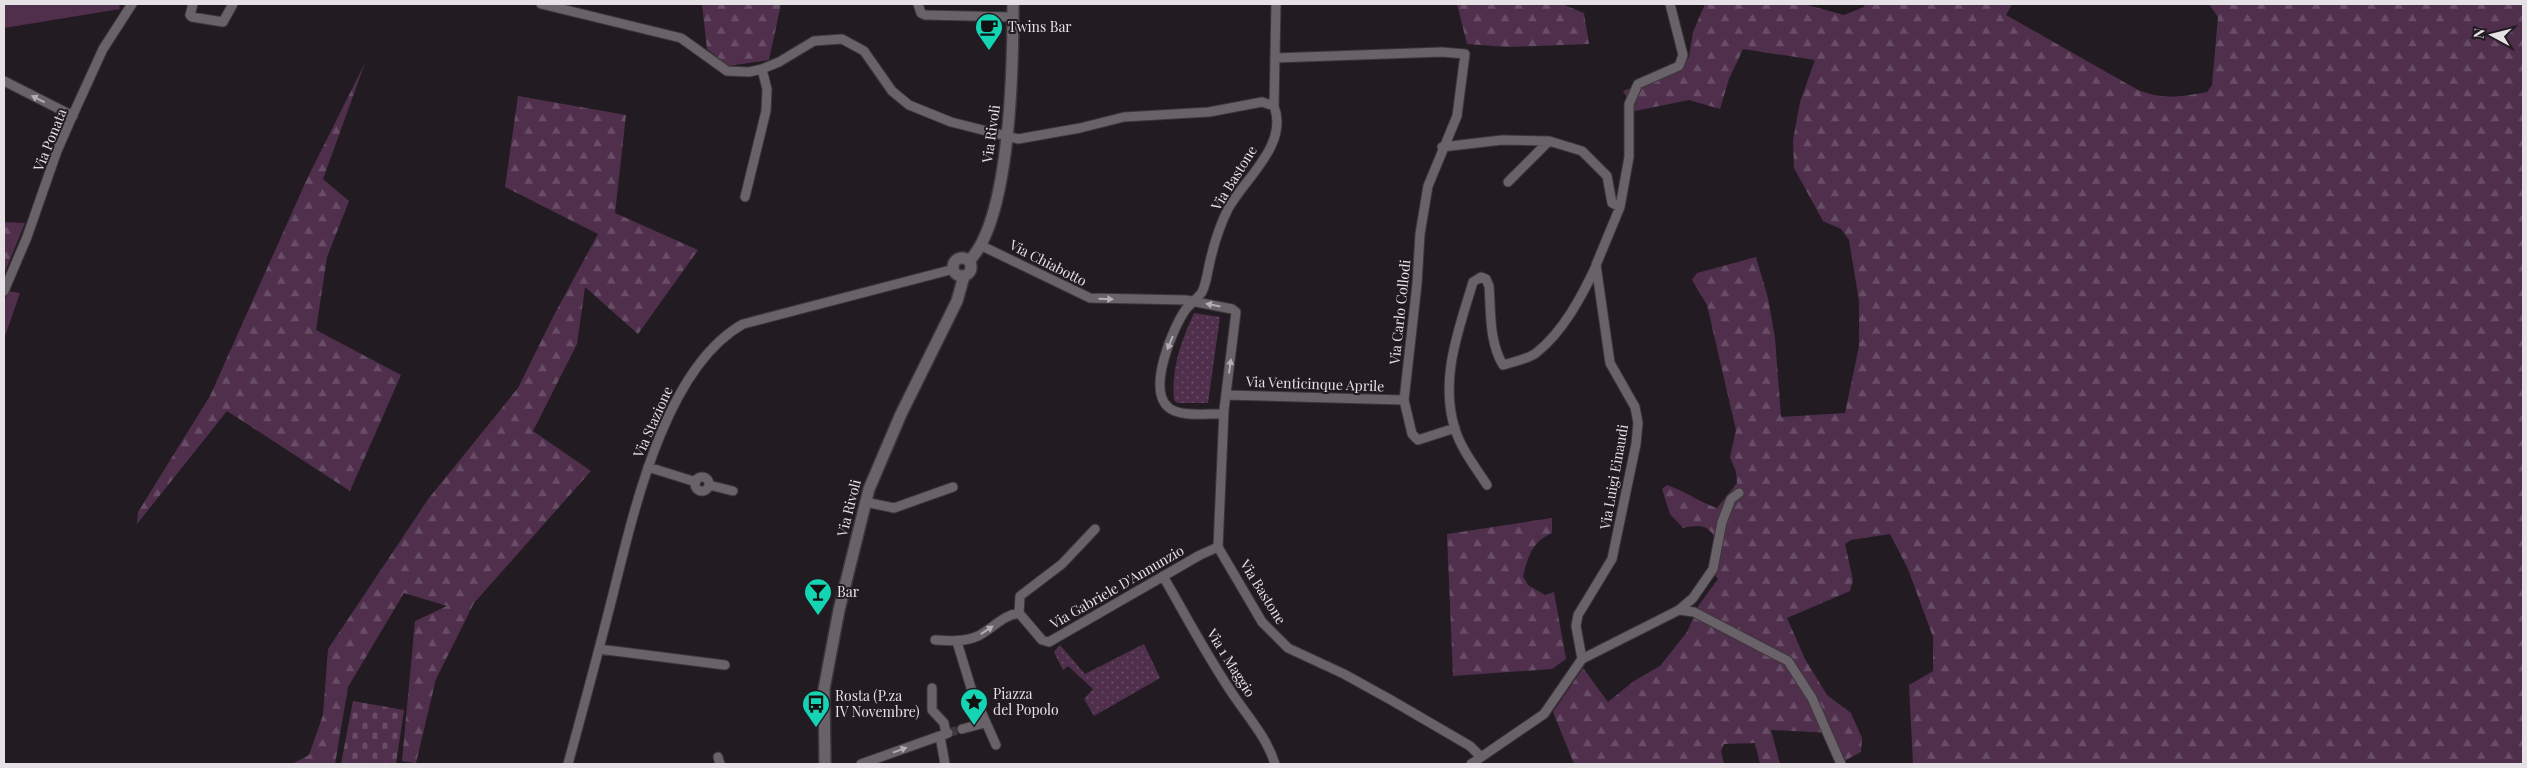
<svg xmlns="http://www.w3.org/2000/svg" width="2527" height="768" font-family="'Playfair Display',serif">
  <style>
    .grass { fill: #4f2f4c }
    .forest { fill: url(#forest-firs) }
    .cemetery { fill: url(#cemetery-stones) }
    .park { fill: url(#park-dots) }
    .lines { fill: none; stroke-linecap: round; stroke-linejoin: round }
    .minor-tunnel { stroke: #3f3a3f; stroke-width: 9; stroke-dasharray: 9 4.5; stroke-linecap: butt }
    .minor-casing { stroke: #3c373b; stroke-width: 11 }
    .tertiary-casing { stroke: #3c373b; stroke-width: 14 }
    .minor { stroke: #696268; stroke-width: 9 }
    .tertiary { stroke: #696268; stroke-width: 11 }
    .oneway { fill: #b3aeb3 }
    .labels { text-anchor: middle; stroke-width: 4; stroke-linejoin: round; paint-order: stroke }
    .poi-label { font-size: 14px; fill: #e5e1e5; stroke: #221c22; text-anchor: start }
    .street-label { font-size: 14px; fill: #e5e1e5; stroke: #221c22 }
  </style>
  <defs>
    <pattern id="forest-firs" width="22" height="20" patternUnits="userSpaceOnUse" patternTransform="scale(1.25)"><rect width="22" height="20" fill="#4f2f4c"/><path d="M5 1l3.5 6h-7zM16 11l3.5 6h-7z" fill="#684d66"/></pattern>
    <pattern id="cemetery-stones" width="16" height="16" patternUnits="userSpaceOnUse" patternTransform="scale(1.25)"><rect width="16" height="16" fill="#4f2f4c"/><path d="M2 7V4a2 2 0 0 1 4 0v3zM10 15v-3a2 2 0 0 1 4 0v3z" fill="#684d66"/></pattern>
    <pattern id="park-dots" width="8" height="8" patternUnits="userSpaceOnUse" patternTransform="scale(1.25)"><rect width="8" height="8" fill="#4f2f4c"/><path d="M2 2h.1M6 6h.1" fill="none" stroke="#684d66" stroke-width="1.8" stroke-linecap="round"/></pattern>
  </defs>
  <rect width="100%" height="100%" fill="#221c22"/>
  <path class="grass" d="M4,4H119L120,9L4,28Z
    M8,291L20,293L4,339V302Z"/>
  <path class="forest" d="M702,4H781L769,60L728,66L707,49Z
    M1457,4H1562L1584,13L1589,44L1508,47L1467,44Z
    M1705,4H1804L1844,15L1864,7L1865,4H2012L2006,15L2138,90C2165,100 2180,97 2207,92L2212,85L2218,17L2209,4H2523V764H1913L1909,685L1933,671V637L1908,569L1890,534L1851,540L1845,544L1853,580L1850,591L1787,618L1805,659L1827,695L1851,713L1862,738L1861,752L1844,761L1833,733L1771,730L1780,764H1760L1755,743L1724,744L1721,751L1724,764H1574L1553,712L1583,668L1608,702L1634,681L1660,666L1687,632L1699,605L1718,579L1715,575L1721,546C1709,527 1706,523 1683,528L1670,514L1662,489L1667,485C1685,491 1699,502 1717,508L1737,483L1736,472L1730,457L1736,430L1707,305L1692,280L1697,273L1756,257L1768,298L1775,338L1781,417L1845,413L1859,346V301L1849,240L1841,229L1823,221L1794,168L1793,140L1800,102L1815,60L1743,49L1729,79L1720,109L1689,100L1635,111L1623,91L1680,69L1689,57L1693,32Z
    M365,63L323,179L349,201L327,257L316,330L401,375L350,491L227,411L137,524L138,512L210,396L307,179Z
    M518,96L626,115L615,213L698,250L638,334L585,287L577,344L533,431L591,471L474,603L436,679L416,763L402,761L415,621L447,606L404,593L348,687L335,764H292L309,755L323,715L328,649L429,498L518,388L554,315L598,234L505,187Z
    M4,222L25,223L4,274Z
    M1552,518V533C1531,543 1529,555 1523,576L1528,585L1545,595L1554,592L1566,659L1552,669L1453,676L1447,534Z"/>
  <path class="cemetery" d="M353,701L404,710L396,764H341Z"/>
  <path class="park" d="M1194,313L1220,317L1208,403H1177L1174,400C1171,368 1181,342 1194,313Z
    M1144,644L1160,678L1094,716L1084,699L1093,689L1068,666L1063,670L1054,652L1060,645L1085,674Z"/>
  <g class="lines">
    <path class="minor-tunnel" d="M948,733L962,729"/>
    <g class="minor-casing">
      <path id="minor" d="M193,4L190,15L192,17L223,22L233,4
        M541,4L681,38L727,71L749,72L762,69L779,62L814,41L842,39L864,51L892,91L909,105L951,122L1018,139L1080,128L1124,117L1209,112L1262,102L1274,106
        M918,4L921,13L925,15L1013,17
        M1275,58L1442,52L1465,54L1457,116L1428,186L1420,234L1417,284L1404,400L1412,434L1418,440L1455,428
        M4,81L73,116
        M1442,147L1502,140L1549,141L1582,151L1607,176L1612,203L1620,207
        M1508,182L1549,141
        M745,197L766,111L767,89L762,69
        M982,246L1090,298L1186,300L1232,309L1236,312L1224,410L1218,547L1262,622L1288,648L1344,674L1391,700L1470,746L1481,757
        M4,291L27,237L57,151L71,119L103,49L132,4
        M1226,395L1404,400
        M1224,414C1209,413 1180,418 1168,407C1147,389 1173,327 1186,309C1191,303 1198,298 1202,292C1206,284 1207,275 1209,266C1213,247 1219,227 1228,209C1244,179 1289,145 1274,106L1276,4
        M648,467L696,482
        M695 484a7 7 0 1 1 14 0a7 7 0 1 1-14 0Z
        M709,485L733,491
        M1487,485C1476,468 1461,449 1455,429C1439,379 1459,329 1473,282L1481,277L1486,279L1489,286C1491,312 1489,342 1503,365C1513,362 1528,359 1536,353C1563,332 1582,296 1596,266
        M865,502L894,508L953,487
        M1163,576C1186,616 1208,658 1234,696C1249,718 1267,738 1275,764
        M1679,610L1694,612L1788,661L1812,698L1841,764
        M1019,613L1020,596L1062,564L1095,529
        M935,640C950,641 964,642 978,636C992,629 1003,615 1019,613L1042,640L1049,642L1200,555L1218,547
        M957,642L972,691L996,745
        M599,649L725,665
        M1582,659L1576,626L1578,615L1612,559L1636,444L1638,423L1635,407L1610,363L1596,265L1620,207L1629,157V104L1638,84L1679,66L1683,55L1670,4
        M932,688V710L944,723L946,734
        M962,729L985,723
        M940,736L945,764
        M718,757L720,764
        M568,764C582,713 596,661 609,610C631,525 661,370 743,324L954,269
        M861,764L948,733
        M1471,764L1544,714L1582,659L1679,610L1693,598L1713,569L1722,522L1731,499L1739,493"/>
    </g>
    <g class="tertiary-casing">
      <path id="tertiary" d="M953 267a9 9 0 1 1 18 0a9 9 0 1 1-18 0Z
        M969,261C1011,219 1013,63 1013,4
        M825,764L824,689L839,610L869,489L901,414L957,301L964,276"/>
    </g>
    <use href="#minor" class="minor"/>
    <use href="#tertiary" class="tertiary"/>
  </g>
  <defs><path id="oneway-solid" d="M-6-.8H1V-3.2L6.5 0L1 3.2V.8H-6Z" transform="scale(1.25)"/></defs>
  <g class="oneway">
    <use href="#oneway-solid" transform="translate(38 99) rotate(-153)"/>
    <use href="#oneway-solid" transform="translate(1106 299) rotate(2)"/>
    <use href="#oneway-solid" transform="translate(1213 305) rotate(-169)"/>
    <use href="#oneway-solid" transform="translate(1170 343) rotate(112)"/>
    <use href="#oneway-solid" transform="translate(1230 366) rotate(-82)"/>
    <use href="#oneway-solid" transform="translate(987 630) rotate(-33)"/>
    <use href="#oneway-solid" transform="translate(900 750) rotate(-20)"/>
  </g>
  <defs>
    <g id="cafe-pin" transform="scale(1.4375)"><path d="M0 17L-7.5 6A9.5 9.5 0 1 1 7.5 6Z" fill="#14d5b3" stroke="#221c22"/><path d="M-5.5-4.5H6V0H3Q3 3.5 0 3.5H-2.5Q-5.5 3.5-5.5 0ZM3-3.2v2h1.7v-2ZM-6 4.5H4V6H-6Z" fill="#111"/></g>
    <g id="bar-pin" transform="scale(1.4375)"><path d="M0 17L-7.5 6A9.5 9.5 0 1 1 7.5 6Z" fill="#14d5b3" stroke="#221c22"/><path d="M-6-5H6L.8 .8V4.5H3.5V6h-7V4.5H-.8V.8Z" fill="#111"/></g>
    <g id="sight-pin" transform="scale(1.4375)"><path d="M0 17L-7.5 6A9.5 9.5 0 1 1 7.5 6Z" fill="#14d5b3" stroke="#221c22"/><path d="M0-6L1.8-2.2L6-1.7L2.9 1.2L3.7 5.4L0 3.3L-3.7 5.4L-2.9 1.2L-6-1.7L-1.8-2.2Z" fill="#111"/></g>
    <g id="bus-pin" transform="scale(1.4375)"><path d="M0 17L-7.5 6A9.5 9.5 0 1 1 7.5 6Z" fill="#14d5b3" stroke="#221c22"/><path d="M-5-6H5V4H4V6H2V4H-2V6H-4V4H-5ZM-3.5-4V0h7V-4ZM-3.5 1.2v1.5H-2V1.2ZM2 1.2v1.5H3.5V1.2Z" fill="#111"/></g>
  </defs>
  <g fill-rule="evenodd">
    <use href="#cafe-pin" x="989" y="27"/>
    <use href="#bar-pin" x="818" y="592"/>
    <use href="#sight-pin" x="974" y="702"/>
    <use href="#bus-pin" x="816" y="704"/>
  </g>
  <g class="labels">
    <g class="poi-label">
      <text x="1008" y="32">Twins Bar</text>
      <text x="837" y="597">Bar</text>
      <text x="993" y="699">Piazza<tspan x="993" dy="16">del Popolo</tspan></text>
      <text x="835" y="701">Rosta (P.za<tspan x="835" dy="16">IV Novembre)</tspan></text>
    </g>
    <g class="street-label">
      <text transform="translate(991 134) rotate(-82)" y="5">Via Rivoli</text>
      <text transform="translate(50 140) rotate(-68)" y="5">Via Ponata</text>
      <text transform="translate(1234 178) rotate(-58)" y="5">Via Bastone</text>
      <text transform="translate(1048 263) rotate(27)" y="5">Via Chiabotto</text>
      <text transform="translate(1400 312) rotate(-84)" y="5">Via Carlo Collodi</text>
      <text transform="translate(1315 384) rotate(2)" y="5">Via Venticinque Aprile</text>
      <text transform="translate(653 422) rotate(-66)" y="5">Via Stazione</text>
      <text transform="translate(1614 477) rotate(-80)" y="5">Via Luigi Einaudi</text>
      <text transform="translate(849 508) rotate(-76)" y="5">Via Rivoli</text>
      <text transform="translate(1117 587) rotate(-30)" y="5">Via Gabriele D'Annunzio</text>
      <text transform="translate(1263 592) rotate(58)" y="5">Via Bastone</text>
      <text transform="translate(1231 663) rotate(58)" y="5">Via 1 Maggio</text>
    </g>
  </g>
  <rect width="2527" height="768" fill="none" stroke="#e5e1e5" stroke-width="10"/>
  <g transform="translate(2492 35) rotate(277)" stroke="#221c22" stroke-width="4" paint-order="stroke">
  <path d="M0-4L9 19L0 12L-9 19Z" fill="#e5e1e5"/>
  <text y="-8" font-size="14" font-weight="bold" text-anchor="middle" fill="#e5e1e5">N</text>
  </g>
</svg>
